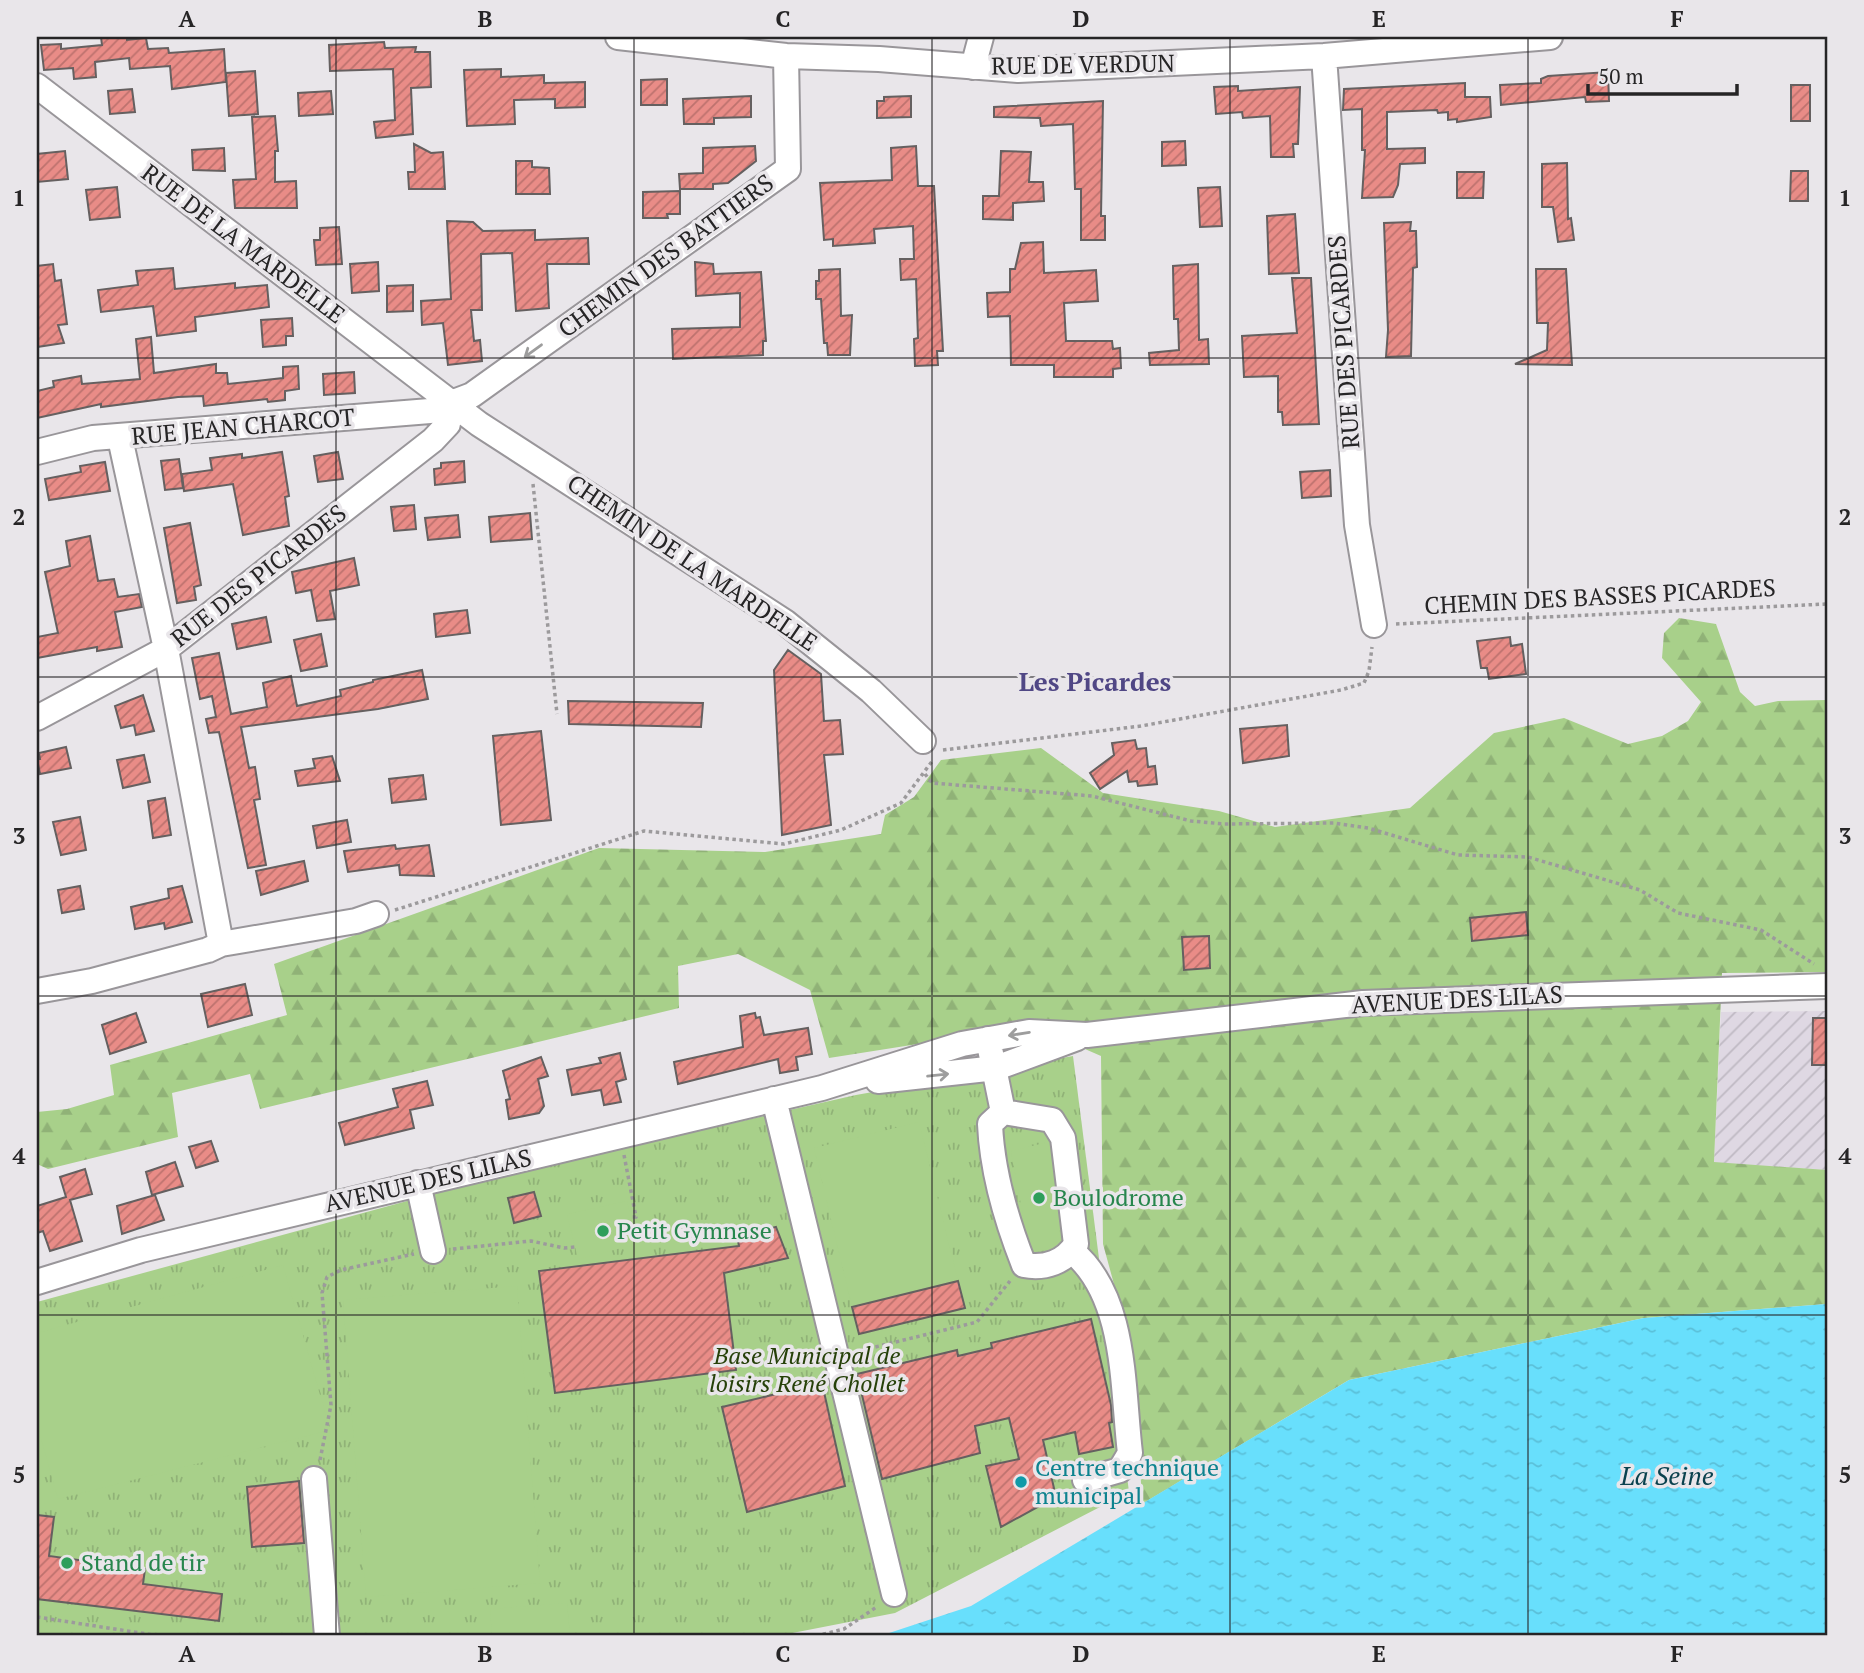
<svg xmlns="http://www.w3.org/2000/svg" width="1864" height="1673" font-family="'PT Serif',serif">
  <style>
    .industrial { fill: url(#industrial-furrows) }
    .forest { fill: url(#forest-firs) }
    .park { fill: url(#park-tufts) }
    .garden { fill: #a8d08a }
    .water { fill: url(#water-ripples) }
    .building { fill: url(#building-hatch); stroke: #656060; stroke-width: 2 }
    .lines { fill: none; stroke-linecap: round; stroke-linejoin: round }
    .minor-casing { stroke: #99969a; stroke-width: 28 }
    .path { stroke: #9c9a9c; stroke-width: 3.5; stroke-dasharray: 3.5 3.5; stroke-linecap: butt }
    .minor { stroke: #fff; stroke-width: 24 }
    .oneway { stroke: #9d9d9d }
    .grid { fill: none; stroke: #262526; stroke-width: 2; stroke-opacity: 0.55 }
    .leisure-dot { fill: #2e9e5b; stroke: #e9e6ea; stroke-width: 2.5 }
    .culture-dot { fill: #0f9aa8; stroke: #e9e6ea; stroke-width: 2.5 }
    .labels { text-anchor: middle; stroke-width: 7; stroke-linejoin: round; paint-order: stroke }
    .street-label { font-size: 24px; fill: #262526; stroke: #e9e6ea }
    .leisure-label { font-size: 24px; fill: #27864d; stroke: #e9e6ea; text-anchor: start }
    .park-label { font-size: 24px; font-style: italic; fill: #264109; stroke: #e9e6ea }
    .culture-label { font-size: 24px; fill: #0d838f; stroke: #e9e6ea; text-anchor: start }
    .neighbourhood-label { font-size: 26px; font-weight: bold; fill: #504785; stroke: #e9e6ea }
    .water-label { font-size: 26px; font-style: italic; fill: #0a424e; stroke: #e9e6ea }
    .neatline { fill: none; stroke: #262526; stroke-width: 2.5 }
    .grid-label { font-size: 23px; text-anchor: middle; font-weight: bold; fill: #262526 }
  </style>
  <defs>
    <pattern id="industrial-furrows" width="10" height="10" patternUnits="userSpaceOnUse" patternTransform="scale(1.75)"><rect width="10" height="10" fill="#dfd8e3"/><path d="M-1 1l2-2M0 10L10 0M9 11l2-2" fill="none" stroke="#bfb9c3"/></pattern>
    <pattern id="forest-firs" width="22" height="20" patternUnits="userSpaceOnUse" patternTransform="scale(1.75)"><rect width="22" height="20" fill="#a8d08a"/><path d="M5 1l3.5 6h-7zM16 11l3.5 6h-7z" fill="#90b277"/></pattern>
    <pattern id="park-tufts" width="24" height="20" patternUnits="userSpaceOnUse" patternTransform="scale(1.75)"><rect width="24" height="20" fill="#a8d08a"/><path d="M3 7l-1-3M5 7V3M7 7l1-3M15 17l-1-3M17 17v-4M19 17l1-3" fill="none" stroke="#90b277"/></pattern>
    <pattern id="water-ripples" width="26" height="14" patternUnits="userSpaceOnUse" patternTransform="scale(1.75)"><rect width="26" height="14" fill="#68dffc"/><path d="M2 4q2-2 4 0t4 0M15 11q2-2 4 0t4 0" fill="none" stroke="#5abfd8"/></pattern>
    <pattern id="building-hatch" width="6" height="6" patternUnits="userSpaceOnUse" patternTransform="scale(1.75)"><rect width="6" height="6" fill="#e98c87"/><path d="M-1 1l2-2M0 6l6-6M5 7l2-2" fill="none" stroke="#bd726e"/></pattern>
  </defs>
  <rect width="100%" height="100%" fill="#e9e6ea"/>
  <path class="industrial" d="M1827,1011V1170L1714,1163L1721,1012Z"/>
  <path class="forest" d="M1679,618L1716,624L1740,692L1755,706L1778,701L1827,700V972L1722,973L1714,1162L1827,1170V1304L1644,1318L1349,1380L1142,1504L1135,1361L1103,1244L1101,1056L1032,1026L829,1058L810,990L738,954L678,966L679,1008L260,1109L250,1074L172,1093L178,1137L48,1169L37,1164V1112L67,1109L114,1095L110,1065L287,1015L274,964L599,848L765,852L881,834L885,815L914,797L941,760L1041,748L1103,793L1219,811L1275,827L1410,808L1494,733L1564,718L1628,744L1662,736L1688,721L1701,702L1662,658L1664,633Z"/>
  <path class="park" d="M1073,1056L1129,1492L895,1613L777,1636H37V1302L495,1177L856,1095Z"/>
  <path class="garden" d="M919,1122L958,1281L852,1307L814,1148Z
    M1053,1141L1061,1246L1030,1254L1011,1151Z
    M627,1201L638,1244L578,1259L567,1214Z
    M283,1265L330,1430L58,1499L37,1424V1333Z
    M517,1286L540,1583L366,1597L343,1300Z
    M567,1603L570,1636H492L490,1609Z"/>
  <path class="water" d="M1827,1304V1636H880L971,1606L1349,1380L1644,1318Z"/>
  <path class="building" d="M101,37H127V40L146,38L148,49L168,48L169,53L224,49L226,82L172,89L170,66L130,69L129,58L95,62L96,77L74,79L73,68L44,70L41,45L61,44V49L102,45Z
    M384,42L385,48L416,47L415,52H430L431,87L411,88L413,134L376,138L374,122L395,120L393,69L330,71L329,45Z
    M501,69V77L544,75V83L585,82V107L555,108V99L514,100L515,124L467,126L464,70Z
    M255,71L258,114L229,116L226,73Z
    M1608,72L1609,101L1586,102L1585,97L1501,105L1500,85L1541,83V79L1548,76Z
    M667,79V105H641V80Z
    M1465,83V97H1490L1491,117L1457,122V119L1448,120V112L1438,113L1437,110L1387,112V149L1425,148V163L1400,164L1398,185L1393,197L1362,198L1365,150H1362V109L1343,110L1344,89Z
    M1791,85H1810V121H1791Z
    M1238,86V91L1300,87L1298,144H1293L1294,157H1271L1270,116L1243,118L1242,112L1216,114L1214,87Z
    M132,89L135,112L110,114L108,91Z
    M331,91L333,114L299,116L298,93Z
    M751,96V117L714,118V124H684L683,99Z
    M911,96V117L877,118V101H884V97Z
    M1103,101L1101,216H1105V240H1081V189H1075L1073,124L1041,126L1040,118L994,117V107Z
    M275,116L278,151H275V182L296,181L297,208H235L233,180L256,179L252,117Z
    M1185,141L1186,165L1162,166V142Z
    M414,144L431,153L443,152L445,189H409L408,172H415Z
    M755,146L756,161L728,183L713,184V189H680L679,174L703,173V148Z
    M916,146L918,186H934L943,351H937L938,365L915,366L914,339L918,338L916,279L901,280L900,259H914L913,226L874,229L875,243L833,246V239L824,240L820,183L892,180L891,148Z
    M224,148L225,171L193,170L192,150Z
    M65,151L68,179L37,182V154Z
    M1001,151L1031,152L1029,182H1043L1044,201L1013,203V220L983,219V196H999Z
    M516,161H532V167L549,168L550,194H516Z
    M1567,163L1568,219L1571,218L1574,240L1558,242L1553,207H1542V164Z
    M1791,171H1808V201H1790Z
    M1457,172H1484L1483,198H1457Z
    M117,187L120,217L90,220L86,190Z
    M1220,187L1222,226L1200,227L1198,188Z
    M680,191V214H667L668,218H643V192Z
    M1295,214L1299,273L1269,274L1267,216Z
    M447,221L473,222L483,231L535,230V240L588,238L589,264H547L549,308L516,311L512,253L481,254L482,310H471L474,341L480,340L482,361L448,365L443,323L422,325L421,301L451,299Z
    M1411,222L1410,231H1416L1417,267L1413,268L1411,356L1386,357L1388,330L1384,223Z
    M339,227L342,264L316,265L314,240H320V228Z
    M1043,242L1044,273L1096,270L1098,301L1064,303L1066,341H1112L1113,349L1120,348L1121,368L1113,369V377H1054V365H1011L1010,316L988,317L987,293L1010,292V269H1015L1021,243Z
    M378,262L379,291L352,293L350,264Z
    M695,262L713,264L714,274L761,272L766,341H763V355L673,359L672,329L740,327V293L696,296Z
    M53,264L55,281L61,280L67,324L58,325L64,343L37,347V266Z
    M1198,264L1199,340L1208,339L1209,364L1150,365L1149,353L1179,350L1178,319H1174L1173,266Z
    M173,268L175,289L235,283V288L267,285L269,307L195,317L196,331L157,336L153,306L101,312L98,290L138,285L136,271Z
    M840,269L841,316L852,315L850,355H828L827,343H824L821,299H816V281H819V270Z
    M1536,269H1566L1572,365L1515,364L1547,350L1548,323H1537Z
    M1292,278H1311L1319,424L1283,425L1282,412H1278V376L1244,377L1242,336L1297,333Z
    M413,285V311L387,312V286Z
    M292,318L293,336H286V345L263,347L261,320Z
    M151,337L154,373L216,364V373H227L228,384L283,378V367L298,366L299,389L285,391V400L268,402L267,399L204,406L203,396L178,397L101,407V404L37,418V391L54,387L53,381L81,376L82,384L140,379L136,339Z
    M354,372L355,393L324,395L323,374Z
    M282,452L289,496L285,497L289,526L243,535L233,484L184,491L182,474L212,470L210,458L242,454V458Z
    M338,452L343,479L318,482L314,456Z
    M179,459L183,488L165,490L161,461Z
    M464,461L465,482L435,485L434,469L441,468V463Z
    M105,462L110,491L49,500L45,479L81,472L80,466Z
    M1330,470L1331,496L1302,498L1300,472Z
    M414,505L416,529L394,531L391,507Z
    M530,513L532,539L491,542L489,517Z
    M458,515L460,537L428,540L425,518Z
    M190,523L201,585L194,587L196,600L177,603L164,528Z
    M90,536L98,581L114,579L118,597L139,594L142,607L115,612L122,647L97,651V647L37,658V637L58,633L45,572L70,566L66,541Z
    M354,558L359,585L330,591L335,619L317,621L311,590L296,593L292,572Z
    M467,610L470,633L436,637L434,614Z
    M266,617L271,642L237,649L232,624Z
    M321,634L327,666L301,671L294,640Z
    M1510,637L1511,646L1522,644L1526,674L1489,679L1487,668H1481L1477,641Z
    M788,650L821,674L824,721L840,720L843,754L824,755L831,825L782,835L774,670Z
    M219,653L231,714L267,707L263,683L291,676L297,706L341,696L340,690L373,682V680L422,670L428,699L378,709L241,727L249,768L255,767L260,799L254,800L266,865L248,868L219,732L209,733L206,719L216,717L212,696L200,699L192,658Z
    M143,695L154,731L136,735L134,725L121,728L115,706Z
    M568,701L703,703L701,727L569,724Z
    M1287,725L1289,756L1243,763L1240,729Z
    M541,731L551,820L501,825L493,736Z
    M1135,740L1137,749L1146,748L1148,767L1155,766L1157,784L1138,786L1137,781L1129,782L1127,771L1100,789L1090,773L1114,755L1112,743Z
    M66,747L71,768L40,774L37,759H40L39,753Z
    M144,755L150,782L123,788L117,760Z
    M332,756L340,781L298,786L295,771L315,768L313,759Z
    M423,775L426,799L392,803L389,779Z
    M165,798L171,835L153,838L148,801Z
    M80,817L86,850L61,855L53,822Z
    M347,820L351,842L317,848L313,826Z
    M395,845L396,849L429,845L434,876L400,875L399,865L348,872L344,851Z
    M304,861L308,881L261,895L256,871Z
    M80,886L84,909L62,913L58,890Z
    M182,886L192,922L165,929L164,923L135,929L131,907L169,898L168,889Z
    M1526,912L1528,935L1472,941L1470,918Z
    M1209,936L1210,968L1184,970L1182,937Z
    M245,984L252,1015L208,1027L201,994Z
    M136,1013L146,1042L110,1054L102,1025Z
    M755,1013L756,1018L760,1017L764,1035L808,1028L812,1054L796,1057L798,1070L780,1073L778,1059L678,1084L674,1062L743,1047L740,1016Z
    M1813,1018H1827V1065H1812Z
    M620,1053L626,1079L616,1082L621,1102L604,1105L601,1090L572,1095L567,1070L601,1063L599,1058Z
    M541,1057L548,1076L538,1079L544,1106L539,1113L509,1119L506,1100L510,1099L503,1071Z
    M427,1081L433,1105L410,1110L414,1128L345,1145L339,1123L398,1107L393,1089Z
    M211,1141L218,1161L196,1168L189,1147Z
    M175,1162L183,1186L152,1195L146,1172Z
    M85,1169L92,1194L70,1200L82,1241L50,1251L43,1231L37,1233V1206L66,1197L60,1177Z
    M534,1192L541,1216L514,1223L508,1198Z
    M155,1195L164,1220L122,1234L117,1206Z
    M776,1227L788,1258L724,1273L736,1370L555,1393L539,1271L739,1246L737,1236Z
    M958,1281L965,1308L859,1334L852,1307Z
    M1091,1319L1111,1405L1112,1422L1109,1423L1113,1447L1079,1454L1075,1432L1043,1440L1056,1497L1001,1527L986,1466L1019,1459L1009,1418L975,1426L980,1453L882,1479L857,1374L957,1350L958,1356L992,1348L991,1343Z
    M822,1383L845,1486L747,1512L722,1407Z
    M299,1481L304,1543L252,1547L247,1487Z
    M37,1515L54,1517L49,1556L145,1569L143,1584L222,1594L219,1621L37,1599Z"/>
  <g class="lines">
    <g class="minor-casing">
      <path id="minor" d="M618,37L786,56L879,59L1018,70L1324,56L1550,37
        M1324,56L1357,525L1374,625
        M973,67L981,37
        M37,86L479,424L785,622L871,691L923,741
        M120,438L166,649L221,944
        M37,452L93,438L430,411L472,395L788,169L786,56
        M37,718L166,649L433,440L448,424L449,402
        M37,991L92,981L208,950L221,944L356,921L376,914
        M988,1039L1003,1112L990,1124C992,1171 1007,1222 1024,1265C1045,1269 1065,1262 1076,1244L1063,1138L1052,1120L1003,1112
        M878,1081L996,1068L1077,1038
        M774,1099L894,1594
        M418,1183L433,1251
        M1072,1251C1127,1297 1122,1387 1130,1453L1120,1470L1085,1480
        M37,1282L141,1250L822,1088L962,1044L1029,1032L1087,1035L1363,1003L1827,986
        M314,1479L327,1636"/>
    </g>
    <path class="path" d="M533,484L557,714
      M1396,624L1827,604
      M943,750L1141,726L1341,690L1364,683L1369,671L1372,647
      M925,774L932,783L1092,796L1191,821L1224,824L1334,823L1368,828L1458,855L1528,857L1640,890L1678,913L1761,930L1814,964
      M395,910L644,831L784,844L841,830L901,803L933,760
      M624,1155L636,1217H631
      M453,1249L531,1241L564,1248L575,1247
      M855,1352L977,1322L1010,1281
      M320,1460L331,1405L322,1293L327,1277L341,1270L414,1254
      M37,1617L160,1636
      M816,1636L844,1629L878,1606"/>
    <use href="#minor" class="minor"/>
  </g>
  <defs><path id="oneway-shaft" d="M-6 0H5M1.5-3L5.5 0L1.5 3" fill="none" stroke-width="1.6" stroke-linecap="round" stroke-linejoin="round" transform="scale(1.75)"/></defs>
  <g class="oneway">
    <use href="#oneway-shaft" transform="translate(533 351) rotate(144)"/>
    <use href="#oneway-shaft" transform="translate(1019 1034) rotate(171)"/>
    <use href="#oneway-shaft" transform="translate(938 1075) rotate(-6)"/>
  </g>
  <path class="grid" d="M336,37V1636M634,37V1636M932,37V1636M1230,37V1636M1528,37V1636M37,358H1827M37,677H1827M37,996H1827M37,1315H1827"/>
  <g class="leisure-dot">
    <circle cx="1039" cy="1198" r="7"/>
    <circle cx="603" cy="1231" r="7"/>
    <circle cx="67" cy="1563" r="7"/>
  </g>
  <circle class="culture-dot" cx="1021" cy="1482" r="7"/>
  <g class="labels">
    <g class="street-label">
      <text transform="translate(1083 65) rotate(-1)" y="8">RUE DE VERDUN</text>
      <text transform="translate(243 244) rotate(37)" y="8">RUE DE LA MARDELLE</text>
      <text transform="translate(666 256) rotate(-36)" y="8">CHEMIN DES BATTIERS</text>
      <text transform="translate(1344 342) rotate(-94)" y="8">RUE DES PICARDES</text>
      <text transform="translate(243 427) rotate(-5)" y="8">RUE JEAN CHARCOT</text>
      <text transform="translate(692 563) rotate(34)" y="8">CHEMIN DE LA MARDELLE</text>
      <text transform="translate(259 576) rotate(-38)" y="8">RUE DES PICARDES</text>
      <text transform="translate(1600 597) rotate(-3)" y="8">CHEMIN DES BASSES PICARDES</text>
      <text transform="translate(1457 1000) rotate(-3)" y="8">AVENUE DES LILAS</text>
      <text transform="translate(428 1181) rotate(-13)" y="8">AVENUE DES LILAS</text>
    </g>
    <g class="leisure-label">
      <text x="1053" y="1206">Boulodrome</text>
      <text x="617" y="1239">Petit Gymnase</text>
      <text x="81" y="1571">Stand de tir</text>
    </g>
    <g class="park-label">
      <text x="807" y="1364">Base Municipal de<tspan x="807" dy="28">loisirs René Chollet</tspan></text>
    </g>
    <g class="culture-label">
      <text x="1035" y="1476">Centre technique<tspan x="1035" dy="28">municipal</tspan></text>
    </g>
    <g class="neighbourhood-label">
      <text x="1095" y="691">Les Picardes</text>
    </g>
    <g class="water-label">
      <text x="1667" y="1485">La Seine</text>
    </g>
  </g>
  <rect width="1864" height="1673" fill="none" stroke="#e9e6ea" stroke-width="77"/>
  <path d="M1588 84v10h149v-10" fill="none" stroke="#262526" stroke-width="3.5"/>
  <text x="1598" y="84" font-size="21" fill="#262526" stroke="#e9e6ea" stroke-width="5" paint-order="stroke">50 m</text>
  <rect x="38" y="38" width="1788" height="1596" class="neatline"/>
  <g class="grid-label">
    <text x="187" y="27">A</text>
    <text x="485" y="27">B</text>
    <text x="783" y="27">C</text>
    <text x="1081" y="27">D</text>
    <text x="1379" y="27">E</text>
    <text x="1677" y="27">F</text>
    <text x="19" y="206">1</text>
    <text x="1845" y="206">1</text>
    <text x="19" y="525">2</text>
    <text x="1845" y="525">2</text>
    <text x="19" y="844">3</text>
    <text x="1845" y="844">3</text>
    <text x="19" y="1164">4</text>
    <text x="1845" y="1164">4</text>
    <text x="19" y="1483">5</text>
    <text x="1845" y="1483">5</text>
    <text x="187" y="1662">A</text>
    <text x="485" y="1662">B</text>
    <text x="783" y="1662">C</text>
    <text x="1081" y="1662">D</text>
    <text x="1379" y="1662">E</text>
    <text x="1677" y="1662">F</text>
  </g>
</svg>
